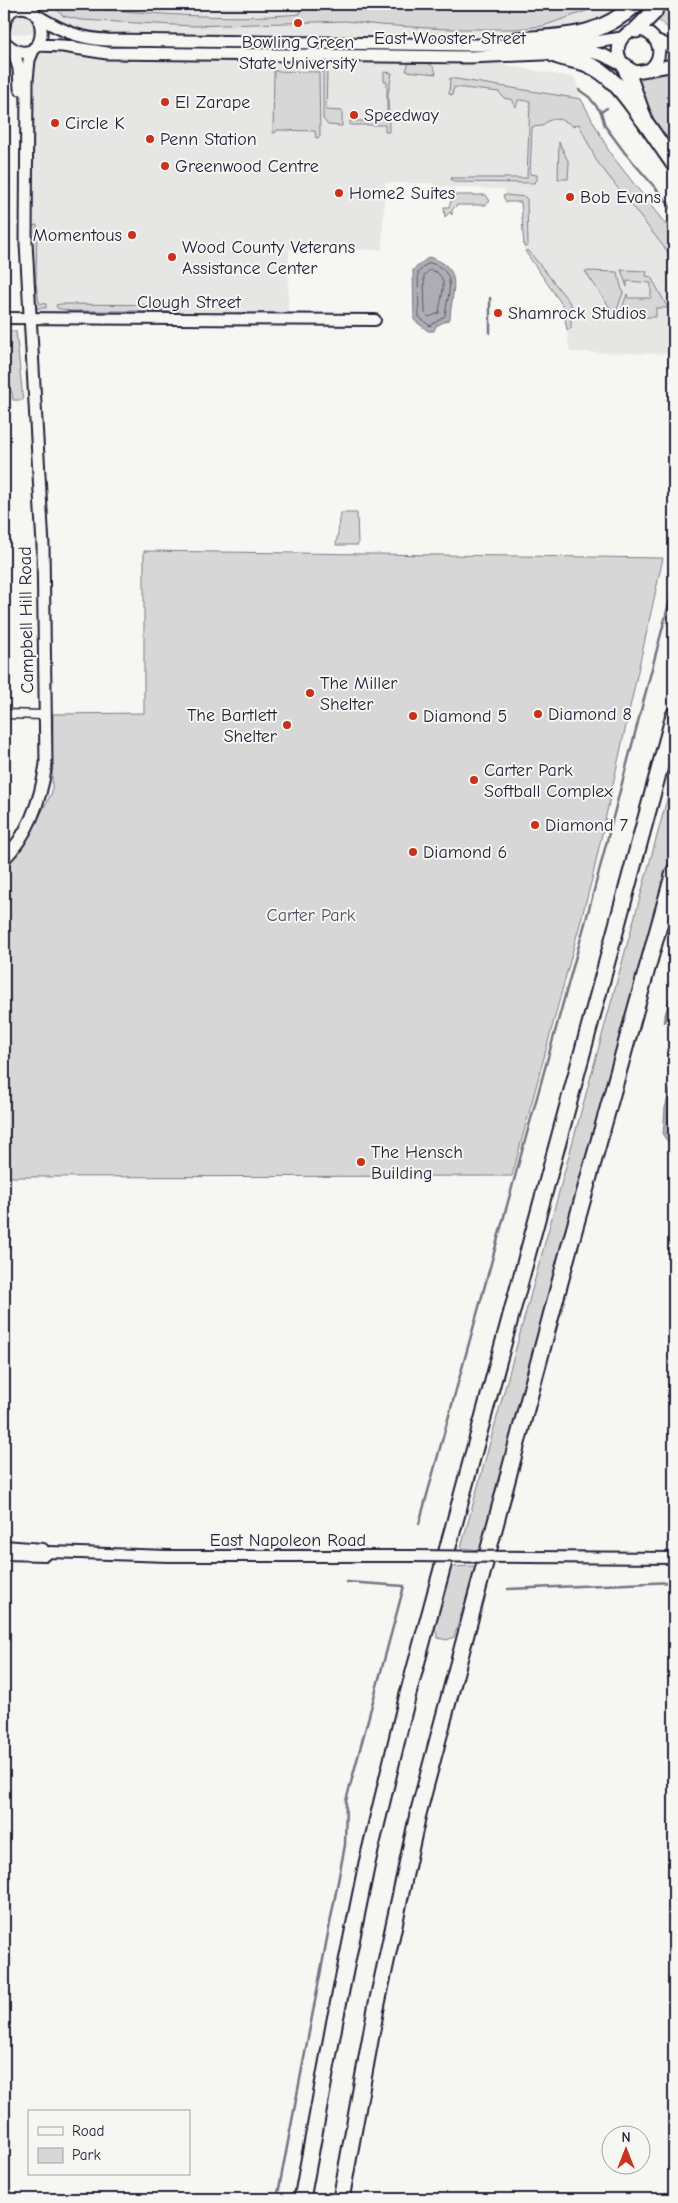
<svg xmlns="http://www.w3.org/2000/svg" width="678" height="2203" font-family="'Comic Neue',sans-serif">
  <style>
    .built { fill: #e6e6e4 }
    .green { fill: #d7d7d7; stroke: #7c7c89 }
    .water { fill: #adadb3; stroke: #757583 }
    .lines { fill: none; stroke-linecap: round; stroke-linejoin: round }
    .shore { stroke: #5a5a6b; stroke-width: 1 }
    .stream { stroke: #757583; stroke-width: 2.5 }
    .minor-casing { stroke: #22223b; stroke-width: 11 }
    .tertiary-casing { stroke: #22223b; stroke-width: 14 }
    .secondary-casing { stroke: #22223b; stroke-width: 15 }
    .motorway-casing { stroke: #22223b; stroke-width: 19 }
    .minor { stroke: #f6f6f2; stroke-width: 8 }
    .tertiary { stroke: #f6f6f2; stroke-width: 10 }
    .secondary { stroke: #f6f6f2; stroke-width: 11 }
    .motorway { stroke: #f6f6f2; stroke-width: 15 }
    .tertiary-bridge-casing { stroke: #22223b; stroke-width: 14; stroke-linecap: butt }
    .tertiary-bridge { stroke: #f6f6f2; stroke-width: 10 }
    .poi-dot { fill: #c8321e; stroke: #f6f6f2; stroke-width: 2 }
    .labels { text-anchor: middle; stroke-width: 4; stroke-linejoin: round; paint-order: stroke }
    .street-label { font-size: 18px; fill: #22223b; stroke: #f6f6f2 }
    .poi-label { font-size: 18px; fill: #22223b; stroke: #f6f6f2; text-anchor: start }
    .park-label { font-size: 18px; fill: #4f4f62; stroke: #f6f6f2 }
  </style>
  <rect width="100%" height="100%" fill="#f6f6f2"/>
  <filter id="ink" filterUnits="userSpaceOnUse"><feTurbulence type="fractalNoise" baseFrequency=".02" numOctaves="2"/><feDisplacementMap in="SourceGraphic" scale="10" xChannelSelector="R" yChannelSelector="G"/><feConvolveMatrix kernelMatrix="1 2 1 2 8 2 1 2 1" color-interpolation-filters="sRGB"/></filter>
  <g filter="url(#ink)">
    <path class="built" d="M4,4H627L603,20L583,25L517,35L475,36L4,34Z
      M376,49H399L447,56H459L575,78L581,99L610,153L670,230L674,240V354L570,352L563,306L525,251L521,202H506L503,196L506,195L504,189L439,187L432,183H385L382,250L289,249L288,319L30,318L28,126L33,61L39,54L47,50L341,55Z"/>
    <path class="green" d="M52,4H68L69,6C146,13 222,21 300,14V4H606L543,26L516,29H447L379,25L346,21L193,26L81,20L63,16Z
      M661,4H674V33L656,18Z
      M409,62C420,62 434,60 436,74L406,71Z
      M274,71L319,72L320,137L316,138L315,131L277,130L276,132L273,133Z
      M323,71H327L326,110L342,111V126L328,125L323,119Z
      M384,72L392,73L388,94L389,132H385V125H350V121H366V118L377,117V114L387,113V82L384,81Z
      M674,73V149L645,106L637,78L648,75Z
      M450,78L581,99L610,153L670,230L674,240V277L667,251L596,160L579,124L572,126C564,118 550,116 542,126L532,127L530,174L537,175V180L534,183L453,182L451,178H527L530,101L518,100L516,107L514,106L513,100L504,98L499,92L454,87L452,95L449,94Z
      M559,142L569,163L568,179H558Z
      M453,195H486L490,201L486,205H457L452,210V215L450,212L445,217L444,207H449Z
      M506,195L525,197L527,199L528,246L524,247L521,202H506L503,196Z
      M37,225L36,283L39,303L46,304V308H35L32,226Z
      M528,250L571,304V328L567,330L563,306L525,251Z
      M621,270L647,271L646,276L651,277L668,308H656V317H619L627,294L628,298H651V283L627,281V287Z
      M585,271L617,272L623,293L615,315Z
      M56,305L60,304L180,305L178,311H70L57,308Z
      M4,331H16L23,400H13L12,392H4Z
      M341,513H357L358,545H336Z
      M144,551L663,558L592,879L512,1176L4,1177V864L31,833L52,792L53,714L144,713Z
      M674,774V843L481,1550L461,1548Z
      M476,1566L454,1637L447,1640L438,1638L435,1629L449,1567Z"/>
    <path class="water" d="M429,257C466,268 451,291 450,319L436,326L434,331H428L414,320L413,270Z
      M674,1076V1150L663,1135L665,1108Z"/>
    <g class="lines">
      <path class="shore" d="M430,263C460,271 447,295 445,316L430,326L419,317L418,273L423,267Z
        M430,270C452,274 440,298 439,313L429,317L425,313L424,276Z
        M674,1094C669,1112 665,1128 674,1144"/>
      <path class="stream" d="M579,90L589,97L601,112L605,126L625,153L665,199L674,213
        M667,97H674
        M601,112L607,108
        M490,333V298
        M664,1022L674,984
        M419,1524L592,898L674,584
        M508,1589L674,1582
        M277,2199L345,1845L346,1801L404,1586L347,1582"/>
      <g class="minor-casing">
        <path id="minor" d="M4,714L45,715"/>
      </g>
      <g class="tertiary-casing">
        <path id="tertiary" d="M4,318L375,320
          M4,1546L43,1549
          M4,1554L45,1555L50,1552L168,1556H411
          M527,1557L674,1558"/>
      </g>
      <g class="secondary-casing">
        <path id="secondary" d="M39,17C62,31 81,39 107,40L545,46L575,45L622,38
          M4,26C5,18 8,11 16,8C49,0 50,62 17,51C12,49 8,45 4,42
          M658,41L674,48
          M37,45L63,46L107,53L470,57L591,52L603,55L636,72L674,65
          M13,49L19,69L20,89
          M623,64C618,57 617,49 620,42C635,12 678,45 649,70
          M4,859C30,833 41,799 46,764L43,546L26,243L27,80L29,60L34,48"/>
      </g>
      <g class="motorway-casing">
        <path id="motorway" d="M636,30L654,12L657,4
          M510,45L517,40C565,36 597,39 636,4
          M553,54C564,60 576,59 587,64C614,75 628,100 645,122
          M625,66L645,122L674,164
          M302,2199L335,2020L367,1863L408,1694L674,715
          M341,2199L376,2008L418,1814L568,1252L674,872"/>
      </g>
      <use href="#minor" class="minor"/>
      <use href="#tertiary" class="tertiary"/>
      <use href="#secondary" class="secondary"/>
      <use href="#motorway" class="motorway"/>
      <g class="tertiary-bridge-casing">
        <path id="tertiary-bridge" d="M411,1556L527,1557"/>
      </g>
      <use href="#tertiary-bridge" class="tertiary-bridge"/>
    </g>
  </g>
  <g class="poi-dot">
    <circle cx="298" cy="23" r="5"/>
    <circle cx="165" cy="102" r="5"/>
    <circle cx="354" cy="115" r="5"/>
    <circle cx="55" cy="123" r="5"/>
    <circle cx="150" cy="139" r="5"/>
    <circle cx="165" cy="166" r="5"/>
    <circle cx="339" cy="193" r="5"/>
    <circle cx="570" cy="197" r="5"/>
    <circle cx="132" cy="235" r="5"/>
    <circle cx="172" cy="257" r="5"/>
    <circle cx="498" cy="313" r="5"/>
    <circle cx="310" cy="693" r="5"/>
    <circle cx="538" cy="714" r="5"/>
    <circle cx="413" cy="716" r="5"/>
    <circle cx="287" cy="725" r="5"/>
    <circle cx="474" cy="780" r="5"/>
    <circle cx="535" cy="825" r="5"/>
    <circle cx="413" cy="852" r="5"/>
    <circle cx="361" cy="1162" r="5"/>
  </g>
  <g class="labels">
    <g class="street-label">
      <text x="450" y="44">East Wooster Street</text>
      <text x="189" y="308">Clough Street</text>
      <text transform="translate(26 620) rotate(-91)" y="6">Campbell Hill Road</text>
      <text x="288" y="1546">East Napoleon Road</text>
    </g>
    <g class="poi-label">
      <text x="298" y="48" text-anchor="middle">Bowling Green<tspan x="298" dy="21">State University</tspan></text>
      <text x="175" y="108">El Zarape</text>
      <text x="364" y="121">Speedway</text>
      <text x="65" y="129">Circle K</text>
      <text x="160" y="145">Penn Station</text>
      <text x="175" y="172">Greenwood Centre</text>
      <text x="349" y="199">Home2 Suites</text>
      <text x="580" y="203">Bob Evans</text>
      <text x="122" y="241" text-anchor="end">Momentous</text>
      <text x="182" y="253">Wood County Veterans<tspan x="182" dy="21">Assistance Center</tspan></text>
      <text x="508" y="319">Shamrock Studios</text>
      <text x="320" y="689">The Miller<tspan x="320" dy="21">Shelter</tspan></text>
      <text x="548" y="720">Diamond 8</text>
      <text x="277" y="721" text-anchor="end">The Bartlett<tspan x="277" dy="21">Shelter</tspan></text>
      <text x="423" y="722">Diamond 5</text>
      <text x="484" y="776">Carter Park<tspan x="484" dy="21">Softball Complex</tspan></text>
      <text x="545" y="831">Diamond 7</text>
      <text x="423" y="858">Diamond 6</text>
      <text x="371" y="1158">The Hensch<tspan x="371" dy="21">Building</tspan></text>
    </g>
    <g class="park-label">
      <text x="311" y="921">Carter Park</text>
    </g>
  </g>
  <rect width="678" height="2203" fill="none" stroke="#f6f6f2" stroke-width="20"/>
  <rect x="10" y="10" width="658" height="2183" fill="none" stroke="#22223b" stroke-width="2" filter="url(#ink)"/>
  <rect x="28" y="2110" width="162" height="65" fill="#f6f6f2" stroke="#a1a1a9"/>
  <rect x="38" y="2127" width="25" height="8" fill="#f6f6f2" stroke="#a1a1a9"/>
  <text x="72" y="2136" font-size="15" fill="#22223b">Road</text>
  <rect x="38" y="2148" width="25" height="15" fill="#d7d7d7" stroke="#a1a1a9"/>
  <text x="72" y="2160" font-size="15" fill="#22223b">Park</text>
  <g transform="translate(626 2150)"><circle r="24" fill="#f6f6f2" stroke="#a1a1a9"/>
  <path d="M0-4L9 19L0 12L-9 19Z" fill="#c8321e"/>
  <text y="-8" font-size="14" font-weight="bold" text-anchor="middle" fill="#22223b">N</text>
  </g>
</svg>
